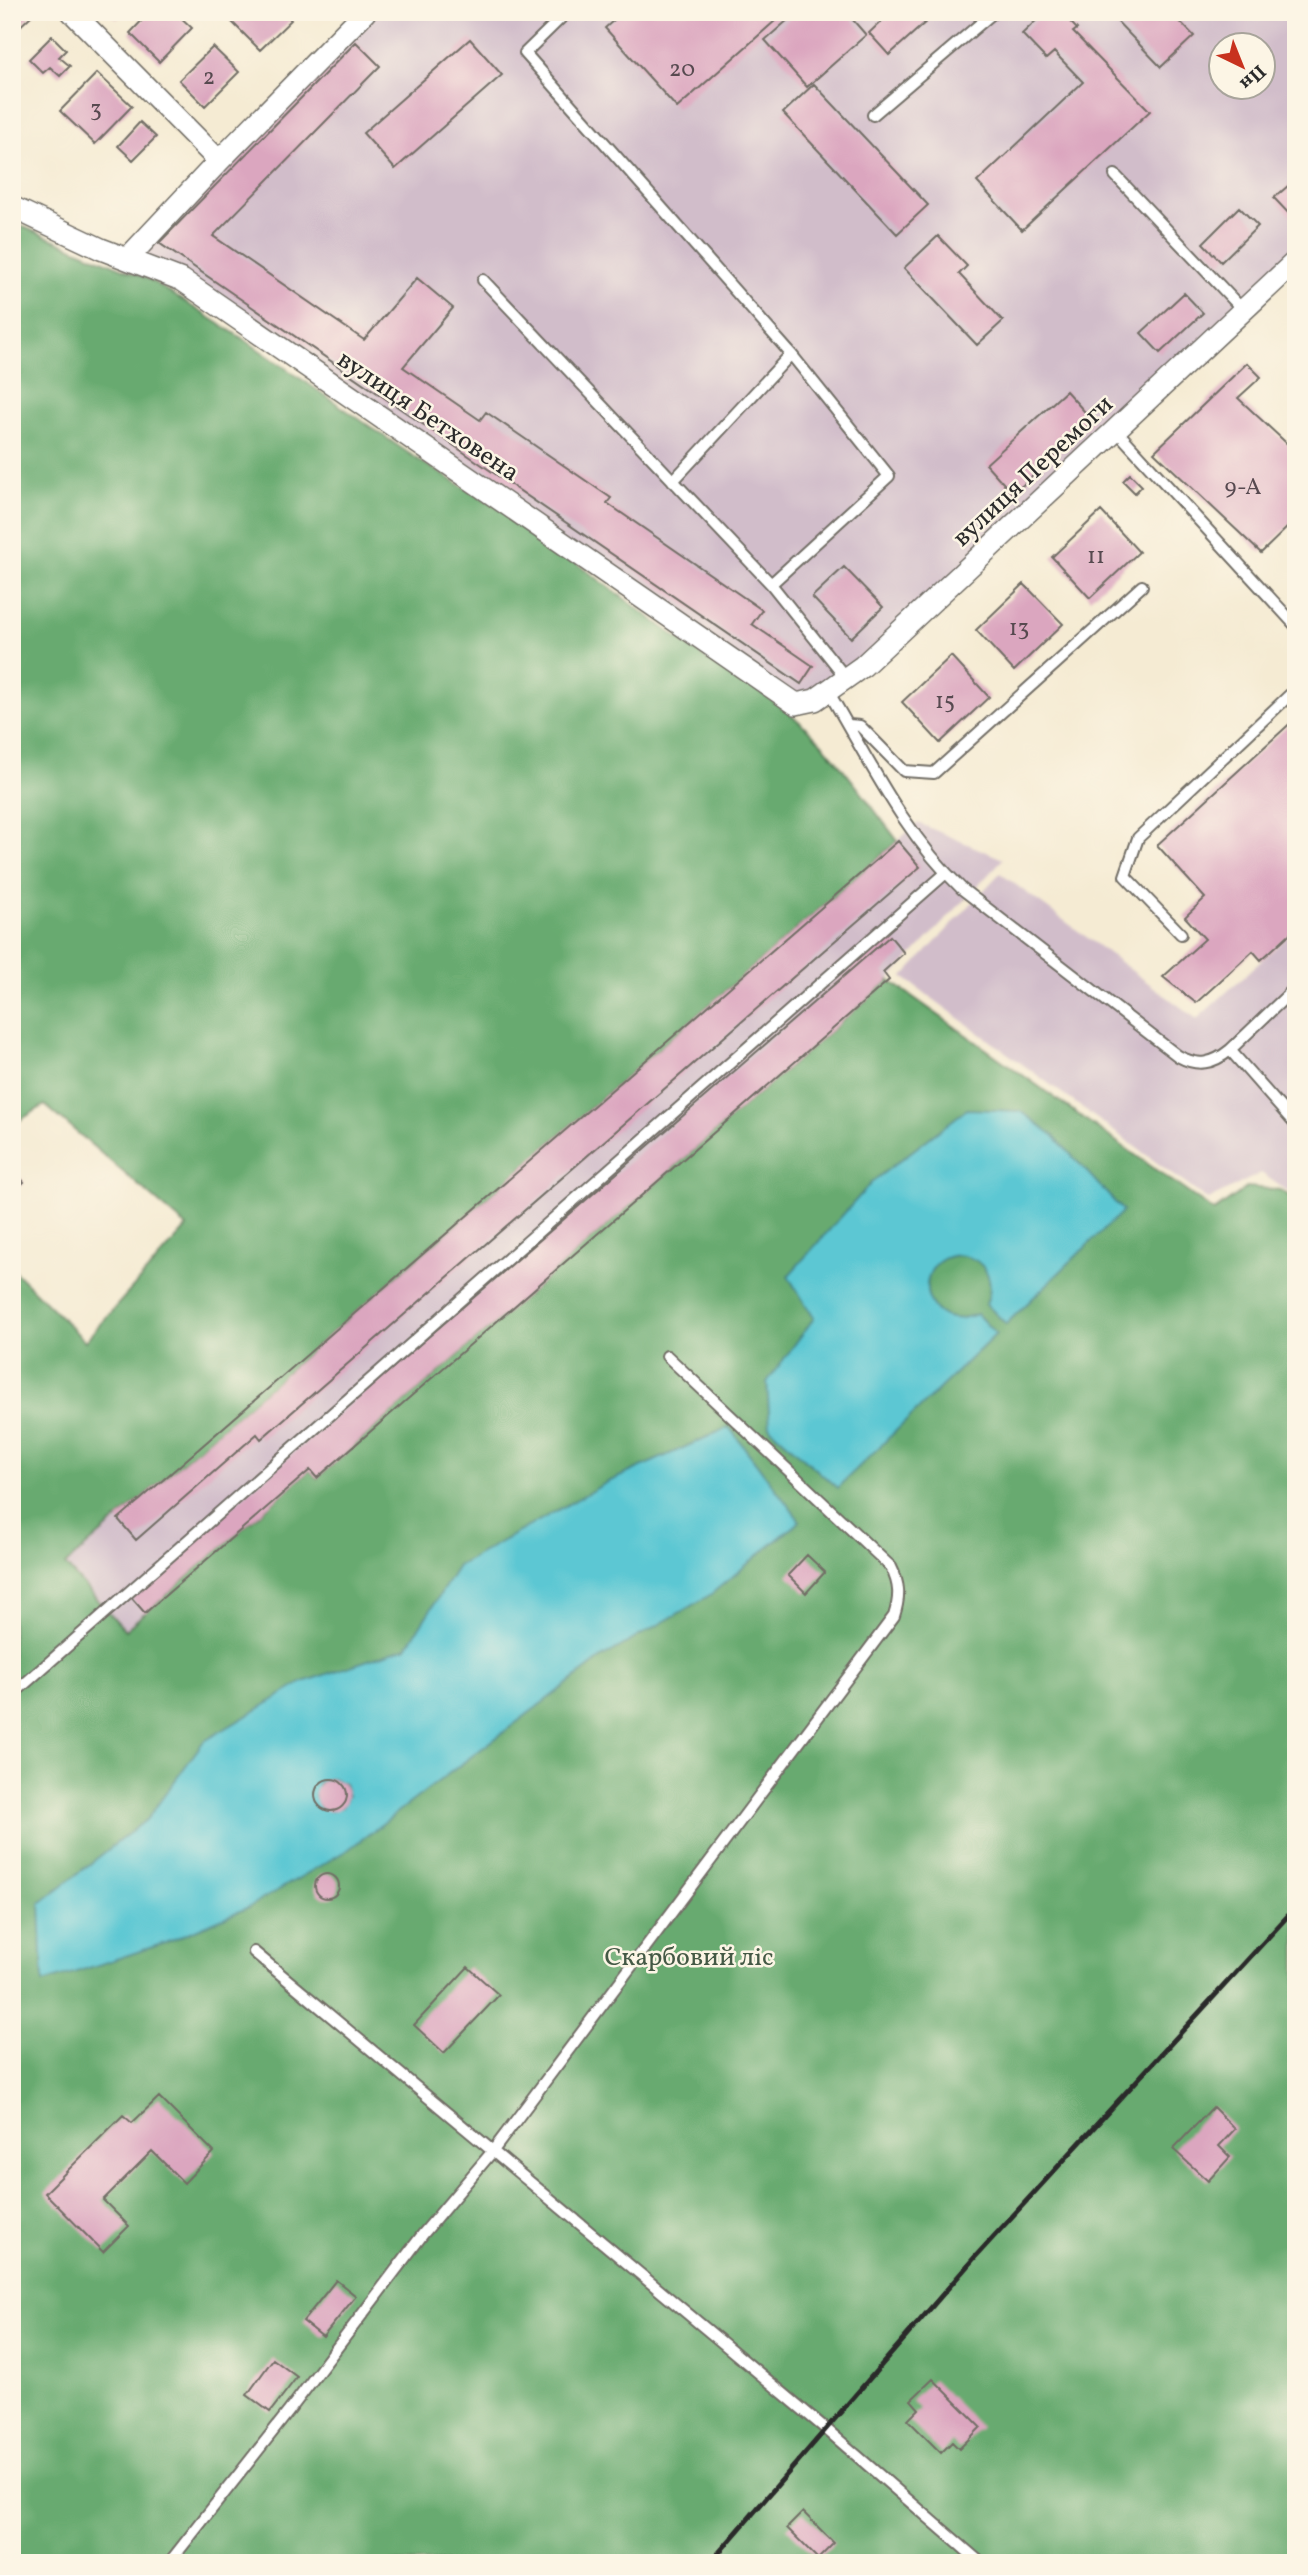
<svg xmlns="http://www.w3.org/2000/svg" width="1308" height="2575" font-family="Vollkorn,serif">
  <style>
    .industrial { fill: #d1bdca; fill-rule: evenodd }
    .forest { fill: #67aa6f; stroke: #496a4d; stroke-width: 2 }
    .water { fill: #5bc7d3; stroke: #43797f; stroke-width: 2; fill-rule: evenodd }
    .building { fill: #dba6bf }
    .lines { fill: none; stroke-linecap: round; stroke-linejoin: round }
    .service-casing { stroke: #726e66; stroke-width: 14 }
    .minor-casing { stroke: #726e66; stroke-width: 24 }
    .service { stroke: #fff; stroke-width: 10 }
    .minor { stroke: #fff; stroke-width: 21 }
    .rail { stroke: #2b2b2b; stroke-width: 5 }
    .labels { text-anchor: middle; stroke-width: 5; stroke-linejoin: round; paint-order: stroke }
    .number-label { font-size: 23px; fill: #574a50 }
    .street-label { font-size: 26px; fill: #2b2b2b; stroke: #fcf5e5 }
    .park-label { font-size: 26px; fill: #445945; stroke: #fcf5e5 }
  </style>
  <rect width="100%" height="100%" fill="#fcf5e5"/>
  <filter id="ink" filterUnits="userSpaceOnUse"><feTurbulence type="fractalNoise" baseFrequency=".0143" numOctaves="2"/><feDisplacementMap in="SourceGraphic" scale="14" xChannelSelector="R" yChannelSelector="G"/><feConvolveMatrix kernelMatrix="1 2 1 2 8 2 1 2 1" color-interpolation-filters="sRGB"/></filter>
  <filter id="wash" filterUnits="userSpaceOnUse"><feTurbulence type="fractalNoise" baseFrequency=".00686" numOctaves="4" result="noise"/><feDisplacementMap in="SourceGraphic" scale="28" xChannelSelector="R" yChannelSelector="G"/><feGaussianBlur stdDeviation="1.57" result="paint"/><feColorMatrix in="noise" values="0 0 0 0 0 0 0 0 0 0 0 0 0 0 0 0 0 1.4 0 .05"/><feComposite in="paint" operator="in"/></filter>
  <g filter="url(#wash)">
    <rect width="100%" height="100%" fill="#f5ebd3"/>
    <path class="industrial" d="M365,12H1296V261L863,666L796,704L182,280L128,258ZM1220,46H1262V88H1220Z
      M918,823L1003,859L889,980L317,1478L309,1470L126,1631L65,1565Z
      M1000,873L1197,1019L1296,929V1197L1261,1173L1208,1200L903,977Z"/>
    <path class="forest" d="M12,222L150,280L242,338L420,461L514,517L717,667C756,687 796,714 825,747C851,777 874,810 898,841L65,1565L125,1630L310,1470L317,1478L889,980L1214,1211L1248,1187L1280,1190L1296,1200V2563H12V1269L85,1341L187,1227L45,1105L12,1125Z"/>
    <path class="water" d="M967,1109L1021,1111L1054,1136L1123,1211L1006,1324L986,1304C1007,1251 932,1237 927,1285C926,1294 930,1303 936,1310C948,1322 963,1319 977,1314L996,1334L837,1488L770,1428L767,1382L814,1318L788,1276L873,1181Z
      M729,1427L800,1521L710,1595L603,1657L349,1849L249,1907L165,1943L43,1983L40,1903L147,1819L203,1742L303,1682L407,1647L458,1566L606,1483ZM332,1778L344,1784L348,1796L342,1807L331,1811L320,1807L315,1796L319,1783Z"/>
    <g id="blocks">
      <path class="building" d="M12,12H27L31,16L12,34Z
        M110,12H124L117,19Z
        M150,12H175L192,28L159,62L130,33Z
        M240,12H284L291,20L260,50L231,21Z
        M623,12H785L677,108L605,28Z
        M797,12H846L866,35L807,87L765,40Z
        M891,12H937L889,55L869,33Z
        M1045,12H1061L1077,29L1073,32L1150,111L1022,230L977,182L1083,82L1054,52L1046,59L1022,34Z
        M1108,12H1171L1194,36L1161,67Z
        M52,36L66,50L59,57L70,66L60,76L50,67L43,73L29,59Z
        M470,39L502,75L395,169L363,133Z
        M356,42L380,66L213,236L364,340L417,278L453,308L403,367L480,420L486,412L611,498L607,503L762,610L752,624L813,666L801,684L159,243Z
        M213,47L239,72L205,106L179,80Z
        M97,73L132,106L95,144L60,111Z
        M814,84L928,205L897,234L783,113Z
        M140,122L156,137L133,160L118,146Z
        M1296,179V212L1291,216L1274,198Z
        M1239,207L1258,226L1221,262L1203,243Z
        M938,236L967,266L959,274L1003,321L977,345L904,268Z
        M1184,293L1203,313L1160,353L1141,333Z
        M1247,363L1261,377L1238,398L1296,452V519L1261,553L1154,452Z
        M1066,391L1093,421L1013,494L986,464Z
        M1130,474L1142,486L1135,493L1123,481Z
        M1101,511L1139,552L1090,598L1052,557Z
        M844,567L883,607L851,638L812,597Z
        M1024,584L1063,624L1014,671L976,630Z
        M951,656L989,697L940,743L902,702Z
        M1296,718V928L1261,960L1253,951L1196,1003L1163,977L1205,939L1185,917L1205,898L1157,845Z
        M898,841L920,867L261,1439L257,1434L136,1540L118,1519Z
        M890,936L904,953L883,972L889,980L317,1478L310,1470L145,1613L130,1596Z
        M12,1169L24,1182L12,1193Z
        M807,1555L825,1572L806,1593L788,1575Z
        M315 1795a16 16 0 1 1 32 0a16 16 0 1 1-32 0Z
        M315 1886a12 12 0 1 1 24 0a12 12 0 1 1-24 0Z
        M468,1967L499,1995L444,2053L414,2025Z
        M159,2097L214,2152L184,2183L152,2151L103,2200L129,2226L103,2252L45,2193L123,2115L132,2123Z
        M1213,2107L1235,2129L1219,2146L1230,2157L1208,2181L1173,2149Z
        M336,2280L356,2296L323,2337L303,2321Z
        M273,2359L297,2377L270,2412L247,2395Z
        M933,2379L981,2427L959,2449L952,2442L941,2453L908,2420L919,2409L911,2400Z
        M803,2512L834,2543L818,2559L787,2528Z"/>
    </g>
  </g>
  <g filter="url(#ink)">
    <use href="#blocks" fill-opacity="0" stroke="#726e66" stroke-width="2"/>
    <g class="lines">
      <g class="service-casing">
        <path id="service" d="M567,12L525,53L791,354L889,476L771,584
          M873,115L994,12
          M1115,175L1243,310
          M483,280L771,584L847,679
          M1116,430L1296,626
          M673,481L791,354
          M828,691C869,760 904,834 962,889L1178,1056C1198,1067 1213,1064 1230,1050L1296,1125
          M849,725L860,726L904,771L934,773L1142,586
          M1181,934L1125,876L1138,838L1296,689
          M1230,1050L1296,987
          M12,1695L946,873
          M254,1952L826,2429L981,2563
          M169,2563L289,2411L423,2234L492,2152L894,1616C900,1597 900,1585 891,1567L667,1356"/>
      </g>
      <g class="minor-casing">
        <path id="minor" d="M72,12L219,161
          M12,207L101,249L182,280L796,704L815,700L863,666L1296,261
          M128,258L219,161L365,12"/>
      </g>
      <use href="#service" class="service"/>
      <use href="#minor" class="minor"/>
      <path class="rail" d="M710,2563L975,2257L1296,1907"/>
    </g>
  </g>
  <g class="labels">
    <g class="number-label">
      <text x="682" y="76">20</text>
      <text x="209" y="84">2</text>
      <text x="96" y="116">3</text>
      <text x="1243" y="494">9-А</text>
      <text x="1096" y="563">11</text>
      <text x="1019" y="635">13</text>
      <text x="945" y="708">15</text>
    </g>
    <g class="street-label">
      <text transform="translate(429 415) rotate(34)" y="9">вулиця Бетховена</text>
      <text transform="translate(1032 470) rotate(-43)" y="9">вулиця Перемоги</text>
    </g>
    <g class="park-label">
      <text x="689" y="1965">Скарбовий ліс</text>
    </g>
  </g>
  <rect width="1308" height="2575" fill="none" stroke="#fcf5e5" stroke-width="42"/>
  <g transform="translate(1242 66) rotate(137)"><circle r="33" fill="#fcf5e5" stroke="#a8a49b" stroke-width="2"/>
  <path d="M0-5L12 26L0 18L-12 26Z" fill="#c8321e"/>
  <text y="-10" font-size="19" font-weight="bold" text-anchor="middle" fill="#2b2b2b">Пн</text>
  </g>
</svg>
